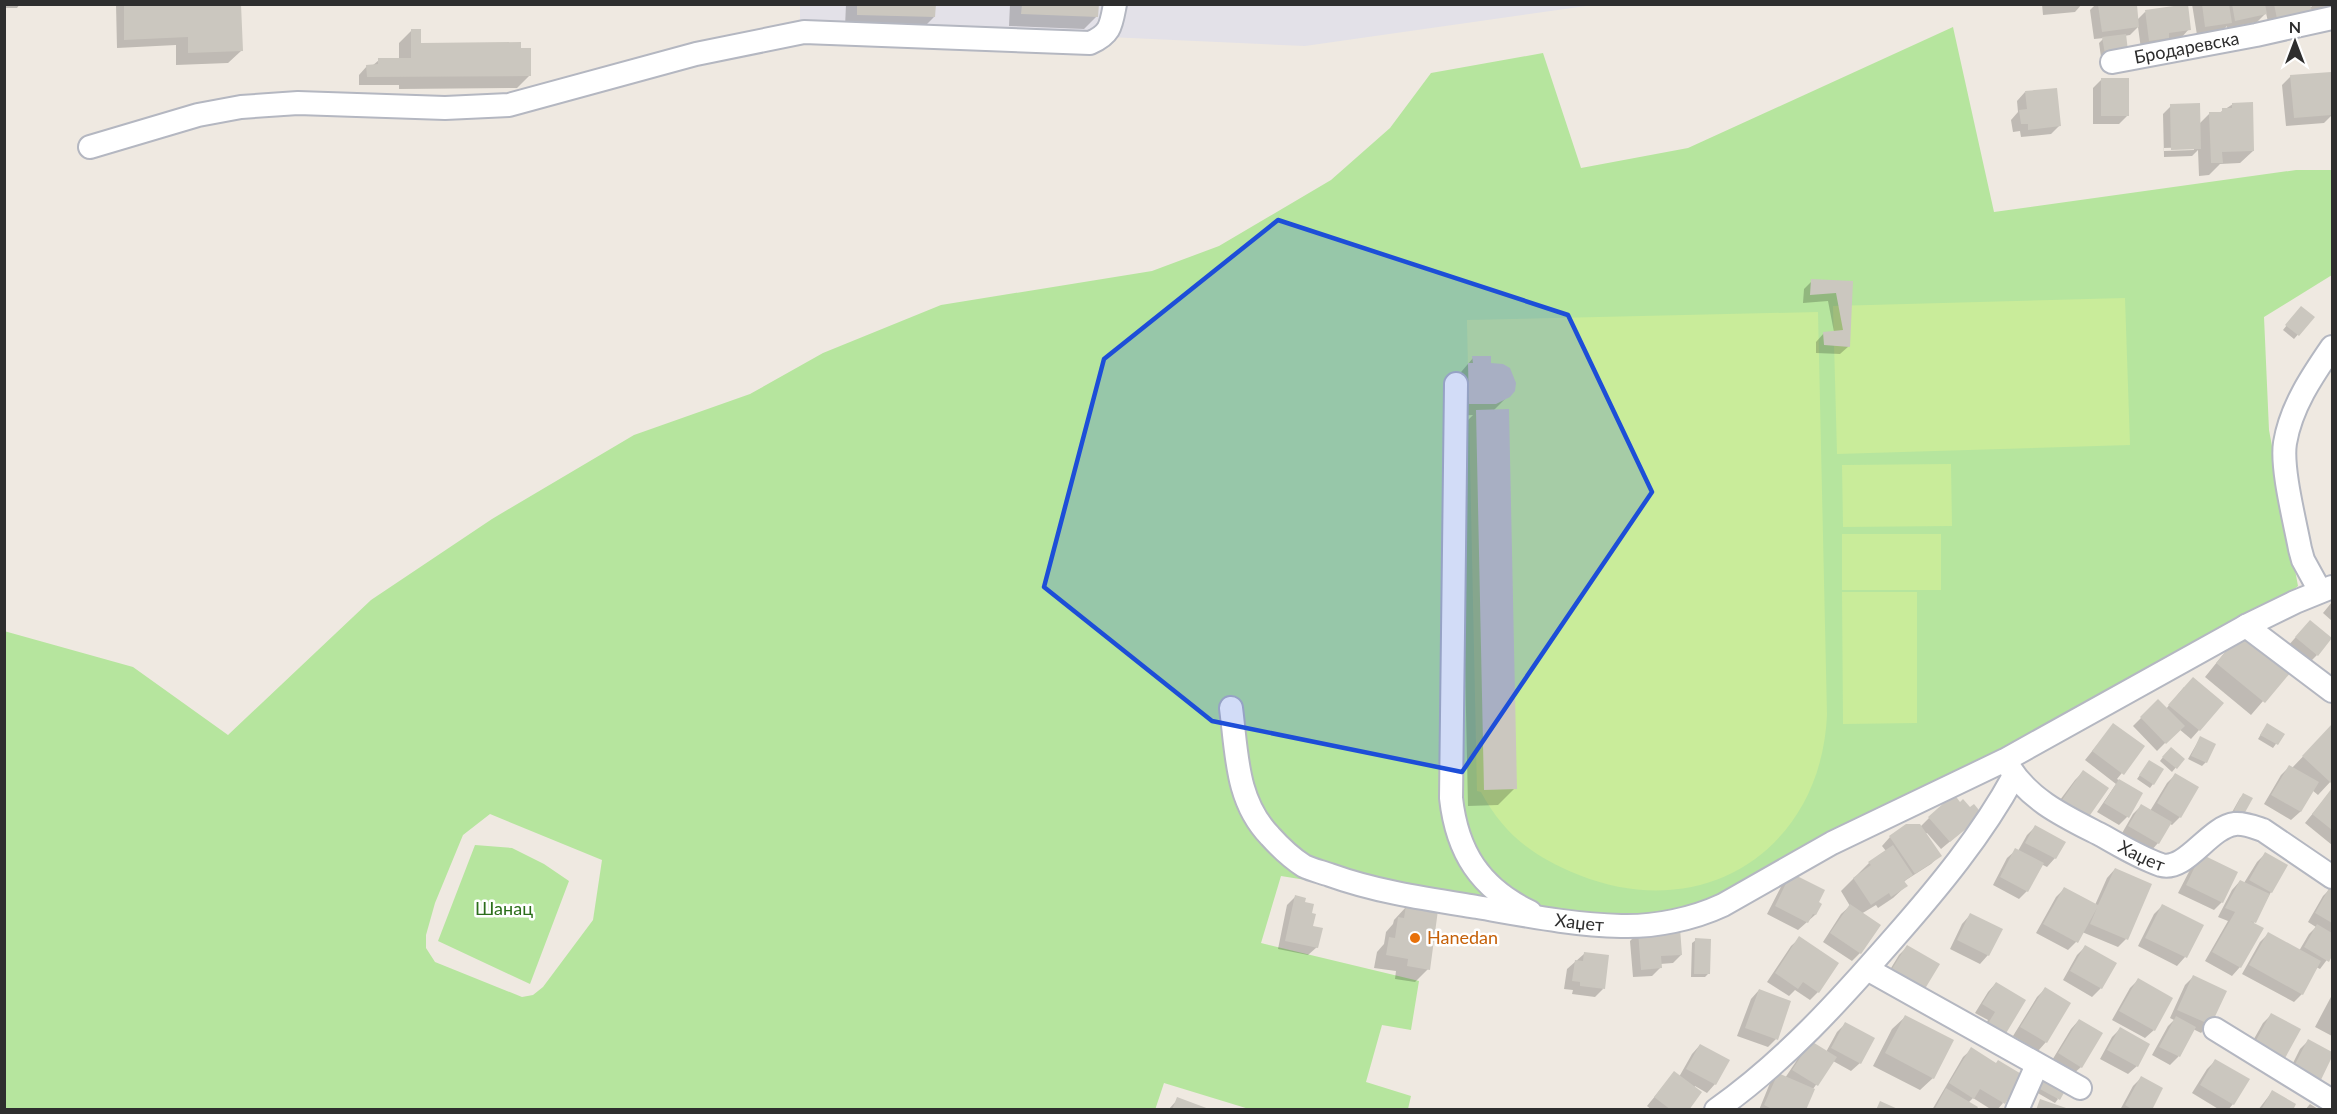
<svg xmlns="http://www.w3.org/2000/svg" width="2337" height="1114" font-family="Lato,sans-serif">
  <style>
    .industrial { fill: #e3e1e8 }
    .green { fill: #b6e59e; fill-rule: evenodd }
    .pitch { fill: #c9ec9a }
    .shadow { fill: #0003; fill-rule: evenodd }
    .building { fill: #cbc7bf }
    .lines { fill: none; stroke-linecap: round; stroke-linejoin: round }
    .minor-casing { stroke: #b4b7c1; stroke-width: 26 }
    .minor { stroke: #fff; stroke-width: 22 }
    .marked { fill: #1d4ed8; fill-opacity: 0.2; stroke: #1d4ed8; stroke-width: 4.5; stroke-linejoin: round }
    .food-dot { fill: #e8710a; stroke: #fff; stroke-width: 2 }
    .labels { text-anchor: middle; stroke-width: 5; stroke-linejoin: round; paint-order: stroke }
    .street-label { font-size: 18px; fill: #2e2e2e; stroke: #fff }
    .park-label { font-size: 18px; fill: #2c6e1b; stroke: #fff }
    .food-label { font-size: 18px; fill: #c56008; stroke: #fff; text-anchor: start }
  </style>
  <rect width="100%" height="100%" fill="#efe9e1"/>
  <path class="industrial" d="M800,5H1593L1305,46L800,23Z"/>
  <path class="green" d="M1953,27L1994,212L2296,170H2332V275L2264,317L2269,430L2298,586L2246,626L1664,923L1542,918L1281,876L1261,943L1419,981L1411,1030L1382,1025L1366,1082L1411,1096L1408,1109H1249L1164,1083L1155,1110L5,1109L4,631L133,667L228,735L371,600L492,519L634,435L750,394L823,353L941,305L1152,271L1219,246L1331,180L1390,128L1431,73L1543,53L1581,168L1688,148ZM490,814L602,860L593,920L543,987L533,995L522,997L435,962L426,948V935L435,903L463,835Z
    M475,845L512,848L544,864L569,881L530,984L438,941Z"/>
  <path class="pitch" d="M2125,298L2130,445L1837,454L1833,306Z
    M1818,312L1827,715C1821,849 1704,925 1579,875C1533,856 1505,836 1481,792L1477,791L1467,320Z
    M1951,464L1952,526L1843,527L1842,465Z
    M1842,534H1941V590H1842Z
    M1842,592H1917V723L1843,724Z"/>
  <path class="shadow" d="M4,4H20L17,8H4Z
    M116,4H146L241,51L228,63L176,65V45L117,48Z
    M846,4H934V17L921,30L845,27Z
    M1010,4H1097V16L1084,29L1009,26Z
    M2042,4H2082L2075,12L2043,15Z
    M2096,4H2135L2137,20L2145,12L2189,29L2181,38L2166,40L2160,46L2141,49L2138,27L2130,35L2124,36L2123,54L2101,57L2099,43L2104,38L2094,39L2090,10Z
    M2192,4H2309L2310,8L2314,4H2332V18L2269,26L2266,13L2257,22L2227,28V26L2222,31L2197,35Z
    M412,30L420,44L530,75L517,88L399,89V85H359V75L367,66H372L379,60L399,59V43Z
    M2329,73L2332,115L2324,123L2286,126L2282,85L2291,76Z
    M2101,80L2128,115L2119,124H2093V88Z
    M2025,92L2060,125L2051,134L2021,137L2020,131L2013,132L2011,120L2018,112L2017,101Z
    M2233,104L2253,151L2240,163L2220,164L2209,175L2199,176L2198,150L2192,156L2164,157L2163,114L2171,106L2199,124L2210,113H2219ZM2194,147V150L2164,151V148Z
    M1812,281L1851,282L1849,346L1840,354L1816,353V342L1824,333L1834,332L1828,301L1803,303L1804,289Z
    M2298,311L2313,317L2294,339L2283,330Z
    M1473,358L1489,364L1514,390L1493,411L1515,788L1498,805L1468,806L1460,428L1473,415L1457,416L1456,378Z
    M2332,602V621L2323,613Z
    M2302,630L2317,655L2309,663L2288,646Z
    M2230,646L2288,672L2251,715L2205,677Z
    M2184,687L2222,704L2191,739L2179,729L2157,751L2133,726L2158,701L2166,709Z
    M2113,725L2143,747L2117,779L2141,794L2127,817L2119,825L2097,812L2116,784L2085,760Z
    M2332,726V780L2318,795L2312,790L2300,812L2291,820L2264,804L2281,775L2289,767L2292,768Z
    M2264,729L2283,734L2273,748L2258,739Z
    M2200,738L2206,762L2202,766L2188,759Z
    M2167,752L2183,759L2172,772L2160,761Z
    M2146,766L2153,784L2150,788L2137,779Z
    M2083,772L2087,817L2054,808L2075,780Z
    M2175,775L2180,817L2172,825L2170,824L2158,843L2150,852L2121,835L2133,814L2141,806L2150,811L2167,783Z
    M2332,790V845L2305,823Z
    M2243,795L2242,815L2231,814L2240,798Z
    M1929,818L1972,823L1941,849L1927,833L1925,834L1940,855L1931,864L1906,880L1904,882L1906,886L1893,898L1878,908L1876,905L1861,914L1860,953L1852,961L1823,942L1841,914L1850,906L1841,891L1869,863L1886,851L1882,846L1890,837L1920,827Z
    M2035,827L2055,858L2047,867L2041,864L2027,891L2019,899L1993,885L2007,858L2016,850L2018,851L2027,835Z
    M2265,854L2271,892L2253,924L2240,967L2232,976L2205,961L2228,921L2218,917L2232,890L2240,881L2244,883L2257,862Z
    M2201,856L2222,902L2214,910L2178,893L2193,864Z
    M2115,869L2126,939L2118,947L2082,932L2076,942L2068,950L2036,933L2056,897L2064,889L2095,905L2107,878Z
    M1792,875L1820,904L1815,915L1798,930L1767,914L1783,883Z
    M2331,888L2332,953L2320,969L2316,967L2302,994L2294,1002L2242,974L2260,942L2268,934L2299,951L2309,934L2316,927L2308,922L2323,896Z
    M1295,897L1311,927L1317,947L1308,955L1278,949L1287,905Z
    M2163,905L2202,925L2185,957L2177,966L2138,946L2154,914Z
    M1406,907L1428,969L1415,982L1395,979L1396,971L1374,968L1377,952L1384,944L1386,932L1393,924L1394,920Z
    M1970,915L1988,955L1980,964L1950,949L1962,924Z
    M1638,933L1681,955L1673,963L1660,964L1661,967L1652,976L1633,977L1630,941Z
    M1800,938L1818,992L1810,1000L1795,990L1789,996L1767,982L1791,946Z
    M1696,940L1709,973L1705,977H1691L1692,943Z
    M1907,947L1938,965L1883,981L1899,955Z
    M2085,947L2115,964L2101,988L2092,997L2063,980L2077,955Z
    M1584,954L1603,989L1595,997L1572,994L1573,990L1564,989L1567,969Z
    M2193,977L2209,1024L2201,1033L2193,1029L2178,1057L2170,1065L2152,1055L2168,1026L2174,1020L2170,1018L2185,985Z
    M2138,980L2154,1030L2145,1038L2112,1020L2130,988Z
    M1996,983L2024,1000L1980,1034L1988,1020L1975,1013L1988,992Z
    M2045,989L2046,1042L2038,1051L2013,1036L2037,997Z
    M1759,990L1776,1039L1768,1047L1737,1036L1751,999Z
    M2332,995V1036L2315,1027Z
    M2271,1015L2274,1068L2246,1053L2263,1023Z
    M1905,1017L1933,1078L1920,1090L1873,1066L1892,1029Z
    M2079,1020L2081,1067L2072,1075L2051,1062L2071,1029Z
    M1845,1024L1860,1063L1851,1071L1833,1061L1813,1089L1805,1110H1759L1770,1083L1778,1075L1785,1078L1803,1051L1811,1043L1826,1052L1837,1032Z
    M2120,1029L2137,1066L2128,1074L2100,1059L2112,1037Z
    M2308,1041L2332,1054L2316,1085L2284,1081L2300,1049Z
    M1700,1045L1715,1084L1707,1093L1695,1086L1687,1110H1652L1647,1106L1674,1073L1679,1077L1692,1054Z
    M1972,1049L2003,1103L1997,1110H1992L1973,1098L1968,1103L1974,1110H1932L1963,1057Z
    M2216,1060L2233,1104L2228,1110H2220L2192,1093L2207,1069Z
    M2141,1078L2150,1110H2120L2133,1086Z
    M2041,1083L2058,1099L2055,1103L2036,1092Z
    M2332,1083V1110H2305L2310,1104L2318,1109Z
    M2272,1092L2291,1110H2258Z
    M1178,1099L1205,1110H1168Z"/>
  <path class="building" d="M124,4H241L243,51L188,53V37L124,40Z
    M857,4H936L935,17L857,15Z
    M1022,4H1099L1098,17L1021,14Z
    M2188,4L2191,30L2169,33V38L2149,41L2145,10Z
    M2202,4H2229L2232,23L2205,27Z
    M2232,4H2265L2267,14L2235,21Z
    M2274,4H2310L2312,11L2277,19Z
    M2098,5H2137L2139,27L2102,32Z
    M411,29H421V43L521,42V48H531V76L367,77L366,65L378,64V58H411Z
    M2126,34L2128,51L2105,54L2102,37Z
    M2331,72L2332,115L2294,118L2290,75Z
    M2101,78H2129V116H2101Z
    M2057,88L2061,126L2028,130V124H2021L2019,110L2027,109L2025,91Z
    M2253,102L2254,151L2222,152L2223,163H2211L2209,112H2222V108H2232V103Z
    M2200,103L2201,149L2171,150L2170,104Z
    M1811,279L1853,281L1850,347L1824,345L1823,332L1843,330L1836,293L1810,295Z
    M2301,306L2315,317L2299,336L2285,325Z
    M1472,356H1491V363L1503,364L1510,368L1516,383L1515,391L1510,397L1496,404H1469L1468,363H1473Z
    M1509,409L1517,789L1484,790L1476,410Z
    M2310,620L2332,638L2318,656L2295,637Z
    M2242,632L2291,672L2265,703L2216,663Z
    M2193,677L2224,703L2200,731L2168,705Z
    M2158,699L2185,726L2166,744L2140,717Z
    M2113,723L2145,746L2124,775L2092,751Z
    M2267,723L2285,734L2278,745L2260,735Z
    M2332,724V782L2331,783L2302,756Z
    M2200,736L2216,744L2207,763L2191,756Z
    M2171,747L2185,759L2177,769L2162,757Z
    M2149,760L2164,769L2154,785L2139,775Z
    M2289,765L2319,782L2301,812L2271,795Z
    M2083,770L2109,788L2088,818L2062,800Z
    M2175,773L2199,787L2181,818L2157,803Z
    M2119,779L2143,793L2129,818L2104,803Z
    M2332,788V830L2312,814Z
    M2243,793L2253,798L2243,816L2234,810Z
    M1954,794L1960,802L1963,799L1970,807L1974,804L1983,815L1950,842L1928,817Z
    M2141,804L2172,822L2159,844L2128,826Z
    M1906,824H1920L1942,856L1915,874L1889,836Z
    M2035,825L2066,842L2056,859L2025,843Z
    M1893,845L1913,875L1904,881L1908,886L1891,897L1889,893L1871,905L1853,878L1871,865L1868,862Z
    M2015,848L2044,863L2028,892L2000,877Z
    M2265,852L2288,865L2272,893L2249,880Z
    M2201,854L2238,872L2223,903L2186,885Z
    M2115,868L2152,884L2128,940L2090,924L2097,908L2078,943L2043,924L2064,887L2098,905Z
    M1791,873L1825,890L1819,902L1822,904L1816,915L1813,914L1808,923L1775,906Z
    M2240,880L2270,894L2256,923L2250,921L2264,928L2241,968L2212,952L2235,912L2225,908Z
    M2332,883V923L2315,913Z
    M1295,895L1306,898L1305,902L1314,904L1312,913L1316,914L1313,926L1323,928L1318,948L1285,941Z
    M1850,904L1881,925L1861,954L1830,933Z
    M2162,904L2204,925L2187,958L2145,938Z
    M1406,905L1438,910L1430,970L1407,966L1408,959L1386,955L1389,937L1395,938L1398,917L1404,918Z
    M1970,913L2003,929L1989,956L1957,940Z
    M2317,924L2332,933V956L2329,962L2304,947Z
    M1680,928L1682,955L1661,956L1662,968L1641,970L1638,931Z
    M2268,932L2321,961L2303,995L2249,965Z
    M1799,936L1839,963L1819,993L1803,982L1798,989L1775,973Z
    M1695,938L1711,939L1710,974H1694Z
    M1907,945L1940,964L1923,992L1890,972Z
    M2085,945L2117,963L2102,989L2070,971Z
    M1584,952L1609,955L1605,989L1580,986V982L1572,981L1575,960L1583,961Z
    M2193,975L2227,991L2211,1025L2177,1010Z
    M2138,978L2173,998L2155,1031L2119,1011Z
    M1996,982L2026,1000L2005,1035L1987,1025L1995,1012L1982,1004Z
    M2045,987L2071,1003L2047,1043L2020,1027Z
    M1759,989L1791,1001L1778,1040L1745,1028Z
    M2271,1013L2301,1029L2284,1060L2254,1044Z
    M1905,1015L1954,1040L1934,1079L1885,1053Z
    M2176,1016L2196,1027L2180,1057L2159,1047Z
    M2079,1019L2103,1033L2082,1068L2058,1053Z
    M1845,1022L1875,1038L1861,1064L1831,1048Z
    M2120,1027L2150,1044L2138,1067L2107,1050Z
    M2308,1039L2332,1052V1057L2318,1086L2291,1072Z
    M1811,1041L1837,1057L1818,1086L1792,1070Z
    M1700,1044L1730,1060L1716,1085L1686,1069Z
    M1971,1047L1996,1063L1998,1060L2023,1075L2005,1104L1980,1089L1974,1099L1949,1083Z
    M2215,1059L2250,1079L2234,1105L2200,1085Z
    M1674,1071L1702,1092L1689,1110H1671L1654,1097Z
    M1778,1073L1815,1089L1806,1110H1774L1764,1105Z
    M2141,1076L2163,1088L2152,1110H2133L2125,1105Z
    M2044,1077L2066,1089L2060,1100L2038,1088Z
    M1946,1088L1978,1107L1976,1110H1934Z
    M2272,1090L2296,1104L2293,1110H2261Z
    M1177,1097L1209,1109V1110H1172Z
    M2040,1099L2069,1109V1110H2036Z
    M1880,1101L1900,1110H1876Z"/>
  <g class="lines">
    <g class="minor-casing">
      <g id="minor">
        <path id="s1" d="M2112,62L2256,35L2332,18"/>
        <path d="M90,147L198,115L241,107L298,103L445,108L509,105L696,54L804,32L1090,43C1111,34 1111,25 1115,4"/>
        <path d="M1456,384L1451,798C1457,852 1480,888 1530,912"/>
        <path d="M2320,591L2303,560L2300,549C2295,522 2281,468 2285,443C2291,407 2312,376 2332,347"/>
        <path d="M2246,626L2332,691"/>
        <path id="s2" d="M1231,708C1237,754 1236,801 1270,836C1279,846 1293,859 1304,866C1312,870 1322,872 1330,875C1377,892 1427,899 1477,907C1524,915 1573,925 1621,926C1655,927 1693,919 1723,905L1832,843L2005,760L2246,626L2295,602L2332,587"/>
        <path id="s3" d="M2008,765C2029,801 2068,818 2103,836C2122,847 2141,858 2161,865C2186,872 2209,827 2235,824C2244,823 2254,827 2263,830L2332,877"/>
        <path d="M1867,969L2080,1088"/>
        <path d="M2215,1029L2332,1101"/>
        <path d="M1716,1110C1785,1061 1839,1001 1894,938C1938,888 1982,835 2014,776"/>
        <path d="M2017,1110L2037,1065"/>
      </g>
    </g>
    <use href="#minor" class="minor"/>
  </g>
  <path class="marked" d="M1278,220L1568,315L1652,492L1462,772L1212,721L1044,587L1104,359Z"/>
  <circle class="food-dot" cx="1415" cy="938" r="6"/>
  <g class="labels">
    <g class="street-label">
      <text dy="6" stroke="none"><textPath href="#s1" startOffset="76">Бродаревска</textPath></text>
      <text dy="6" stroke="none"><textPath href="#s3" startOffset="164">Хаџет</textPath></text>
      <text dy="6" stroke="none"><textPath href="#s2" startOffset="464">Хаџет</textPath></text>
    </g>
    <g class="park-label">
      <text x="504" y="915">Шанац</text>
    </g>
    <g class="food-label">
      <text x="1427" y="944">Hanedan</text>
    </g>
  </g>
  <rect width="2337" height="1114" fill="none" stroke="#2e2e2e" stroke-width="12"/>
  <g transform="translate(2295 42)" stroke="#ffffff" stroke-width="4.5" paint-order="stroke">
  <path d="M0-4.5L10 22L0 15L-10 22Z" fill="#2e2e2e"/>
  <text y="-9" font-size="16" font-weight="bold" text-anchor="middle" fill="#2e2e2e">N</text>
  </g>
</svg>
